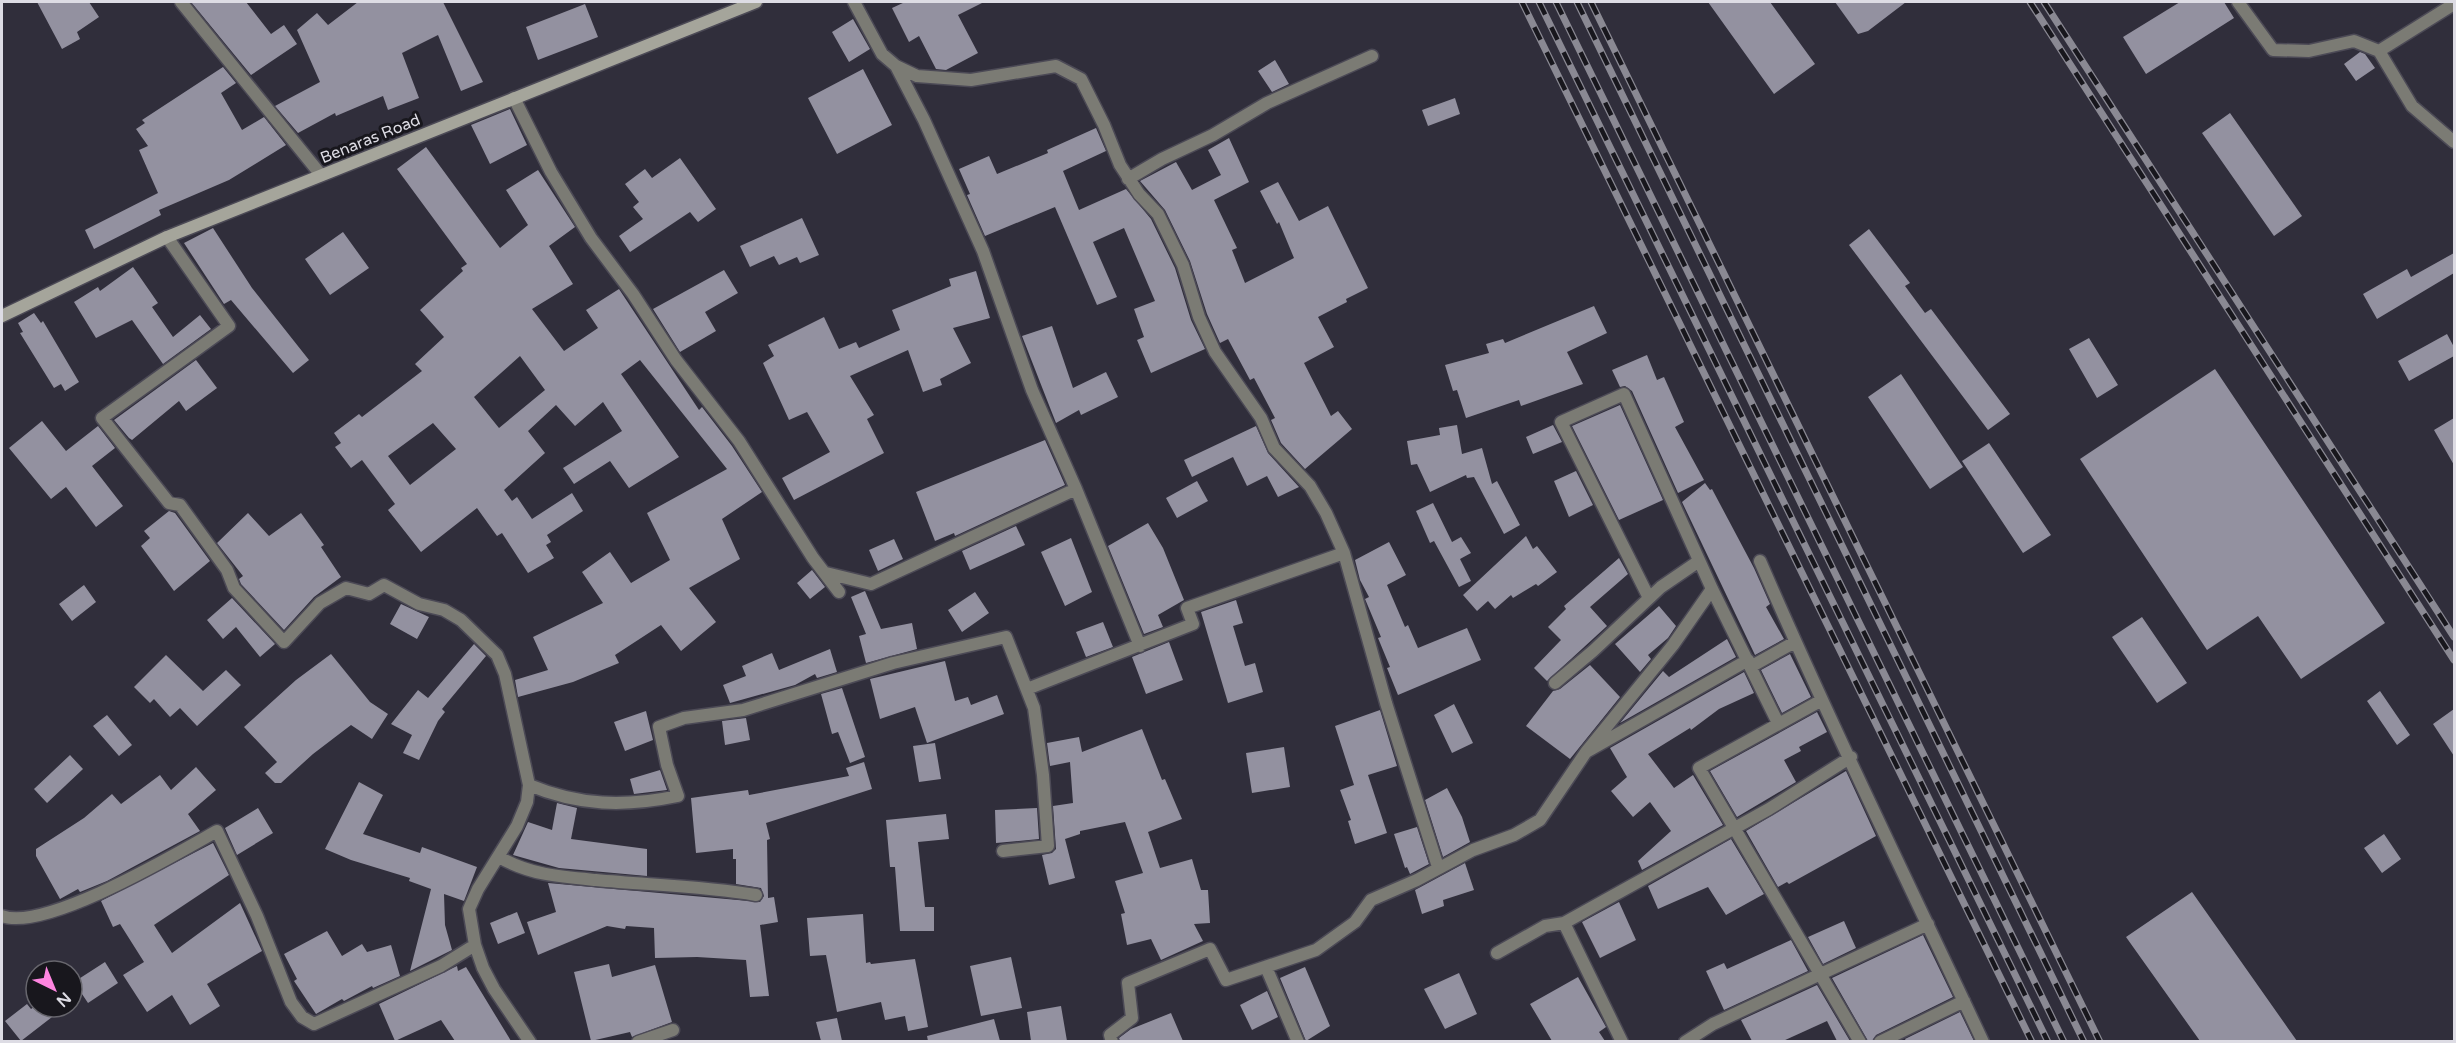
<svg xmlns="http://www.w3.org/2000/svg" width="2456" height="1043" font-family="'Varela Round',sans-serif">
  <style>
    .building { fill: #9391a0; fill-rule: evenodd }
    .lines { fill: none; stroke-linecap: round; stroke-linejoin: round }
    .minor-casing { stroke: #4c4a56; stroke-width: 15 }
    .secondary-casing { stroke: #4c4a56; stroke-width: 15 }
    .minor { stroke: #7b7b74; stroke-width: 12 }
    .secondary { stroke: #a5a59b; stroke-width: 12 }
    .rail-casing { stroke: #8a8993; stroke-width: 7 }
    .rail { stroke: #18171d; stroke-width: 4.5; stroke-dasharray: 14; stroke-linecap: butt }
    .labels { text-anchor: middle; stroke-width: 6; stroke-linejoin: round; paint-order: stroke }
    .street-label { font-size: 16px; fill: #dddce4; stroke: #18171d }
  </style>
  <rect width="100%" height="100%" fill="#302e3b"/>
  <path class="building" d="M37,2H89L99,17L77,32L80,39L62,49Z
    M191,2H246L271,34L284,25L297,44L251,75Z
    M358,2H443L483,82L461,91L438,35L402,53L419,98L388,110L383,96L336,116L335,113L298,133L275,106L320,82L297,30L317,13L328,25Z
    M905,2H984L958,15L978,53L946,70L936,69L919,36L909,42L892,8Z
    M1708,2H1770L1815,64L1774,94Z
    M1835,2H1906L1868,31L1858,34Z
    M2180,2H2224L2234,18L2146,74L2123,37Z
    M585,4L598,37L538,60L526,27Z
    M853,19L870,49L849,62L832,32Z
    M2360,52L2365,54L2375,68L2356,81L2344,64Z
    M1275,60L1289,84L1272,92L1258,71Z
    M223,67L236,83L221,93L242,130L264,117L286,145L229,180L159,210L161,215L94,249L85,230L158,193L139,150L148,146L136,129L145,123L142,120Z
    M863,69L892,125L837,154L808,98Z
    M1455,98L1460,114L1428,126L1422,110Z
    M510,109L527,145L490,164L471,125Z
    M2230,113L2302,216L2274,236L2202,133Z
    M1096,128L1106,151L1063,171L1079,210L1126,189L1151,219L1175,268L1191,320L1205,349L1151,373L1137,340L1144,337L1134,309L1155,301L1124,228L1093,242L1117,297L1097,305L1055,207L985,236L967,195L970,194L959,169L989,156L997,174L1048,153L1047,150Z
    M1229,138L1249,182L1214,200L1237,248L1232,250L1245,283L1294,258L1279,222L1277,224L1260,191L1278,182L1299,221L1328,206L1368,288L1346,299L1347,302L1318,317L1334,347L1304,363L1331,416L1338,411L1352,429L1305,469L1281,443L1271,420L1275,418L1254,378L1250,380L1228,339L1220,343L1207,314L1190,261L1165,210L1140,181L1176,162L1192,190L1221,175L1208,150Z
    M426,147L500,248L528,225L506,190L538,170L575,227L549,246L573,284L532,309L564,351L598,328L586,310L619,289L699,410L702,407L732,446L762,492L722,519L740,559L689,588L716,622L681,651L661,625L615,655L619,663L573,682L518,697L515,680L548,670L533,637L603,603L582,572L610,552L631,583L670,560L647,513L727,469L640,360L621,374L679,457L629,488L610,461L574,484L563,468L622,431L603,402L575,426L556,405L528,431L545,453L504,490L512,501L517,497L532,519L572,493L583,511L547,535L551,542L546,545L554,558L528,573L502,533L497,536L477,508L421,552L388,510L395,504L362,460L351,468L335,447L341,443L334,433L359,414L362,417L422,371L415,364L444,337L420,310L463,271L461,268L467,264L397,169ZM520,356L545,390L499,428L474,397ZM433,423L456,449L410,485L388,456Z
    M680,158L716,209L698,222L690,212L630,252L619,236L643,219L633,207L639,202L625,184L645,169L652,178Z
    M802,218L819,255L800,263L797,257L779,265L774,256L750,267L740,246Z
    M213,228L252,288L309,360L293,373L231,300L224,304L184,243Z
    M1869,229L1910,283L1905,286L1925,313L1931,309L2010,414L1988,430L1849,245Z
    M343,232L369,268L330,295L305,259Z
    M2454,253V273L2377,319L2363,294L2407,269L2411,277Z
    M133,267L158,303L152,307L173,337L200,315L211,329L163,364L132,320L96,338L74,302L98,287L100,291Z
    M724,270L738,293L705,312L716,331L680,352L653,309Z
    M976,271L990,318L953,328L971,363L940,379L942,385L923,392L908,350L850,376L874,415L867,419L884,453L794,500L782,478L830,452L807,412L789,420L763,363L774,356L768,345L824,317L839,349L856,342L859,348L900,330L892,310L951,286L949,279Z
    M1594,306L1607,333L1567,352L1583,384L1521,406L1519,400L1466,418L1457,390L1453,391L1445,365L1489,353L1486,344L1503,339L1505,343Z
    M34,313L41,323L43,321L79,382L65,391L61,384L54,388L20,333L23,332L18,323Z
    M1052,326L1073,388L1106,372L1118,397L1081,415L1079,410L1056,423L1022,336Z
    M2447,334L2454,347V356L2409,381L2398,361Z
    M2089,338L2118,385L2097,398L2069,349Z
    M1647,355L1657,380L1664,377L1684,422L1675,427L1704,480L1678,493L1632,391L1625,386L1620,387L1612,370Z
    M196,360L217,388L186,411L179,401L132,440L129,438L114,420Z
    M2215,369L2385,623L2301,679L2258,616L2207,650L2080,459Z
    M1901,374L1963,467L1930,489L1868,397Z
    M1620,405L1663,500L1619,520L1572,426Z
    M2454,418V465L2434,430Z
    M42,421L66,451L98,426L115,448L92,466L123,506L96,527L66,487L51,499L9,448Z
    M1457,425L1462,454L1482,448L1492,484L1497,481L1520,525L1504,534L1474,477L1467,478L1466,475L1430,492L1417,464L1411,465L1407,441L1440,435L1439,428Z
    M1553,425L1562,442L1533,454L1526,437Z
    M1256,426L1268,453L1299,487L1278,497L1267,476L1247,486L1233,457L1192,477L1184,460Z
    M1045,440L1065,485L955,536L954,533L935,541L916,492Z
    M1989,443L2051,535L2023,553L1962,461Z
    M1576,471L1593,505L1569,517L1554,481Z
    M1197,481L1208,501L1177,518L1166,498Z
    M1705,483L1710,490L1712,489L1754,568L1770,604L1766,607L1784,639L1755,655L1682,502Z
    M1433,503L1452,542L1461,537L1471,553L1460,559L1471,581L1459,587L1434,541L1430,543L1416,511Z
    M169,511L175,513L210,561L174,591L141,546L150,538L144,531Z
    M248,513L269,536L301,513L324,545L321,547L341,577L314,597L284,630L241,584L239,579L243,576L217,543Z
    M1148,523L1163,548L1184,600L1158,615L1163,627L1144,634L1108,546Z
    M1016,526L1025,545L970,570L962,551Z
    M1526,536L1533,549L1537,546L1557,572L1538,586L1536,584L1513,598L1511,595L1495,609L1488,601L1477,611L1463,595Z
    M1071,538L1092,592L1065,606L1041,552Z
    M894,539L903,559L878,571L869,550Z
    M1389,542L1406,575L1387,585L1405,627L1408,625L1418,648L1467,628L1481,660L1398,695L1387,668L1390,667L1378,638L1381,637L1365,599L1369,597L1360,580L1355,560Z
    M1619,558L1628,574L1590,607L1607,626L1547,681L1534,668L1561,640L1548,627L1566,609L1564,606Z
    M812,570L825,587L810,599L797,583Z
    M84,585L96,602L72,621L59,604Z
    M865,591L881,629L912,623L917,649L866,663L859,636L866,634L851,597Z
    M975,592L989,613L962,632L948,610Z
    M232,598L275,644L260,657L236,627L223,639L207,620Z
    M1236,600L1243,623L1233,626L1245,666L1255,663L1263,692L1228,703L1201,612Z
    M401,604L429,617L417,639L390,624Z
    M1659,606L1676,626L1668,638L1648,655L1651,659L1640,672L1615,644Z
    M2142,617L2187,683L2157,703L2112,637Z
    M1103,622L1113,647L1086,657L1076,632Z
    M1727,639L1736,657L1620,723L1663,671L1669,677Z
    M1169,642L1183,680L1146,694L1132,657Z
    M474,644L486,656L442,709L445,712L438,721L419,760L403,753L412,735L391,724L418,690L428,698Z
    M830,649L837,672L817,678L815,674L795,685L730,703L723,685L746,676L742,666L772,653L779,670Z
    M331,654L370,702L388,714L372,739L351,725L313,754L281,783H275L265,773L277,762L244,727L296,680Z
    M1790,654L1811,697L1782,713L1761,670Z
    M166,655L203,691L226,670L241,685L197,726L180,708L170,717L154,699L150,703L134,687Z
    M945,661L955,701L968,697L971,705L997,695L1004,714L927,743L915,707L880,719L870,679Z
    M1590,665L1620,697L1570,759L1526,726L1553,691L1560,689Z
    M1744,672L1754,693L1719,709L1691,730L1690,728L1648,754L1674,788L1693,775L1723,825L1642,870L1638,861L1671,831L1650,802L1633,817L1611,791L1627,777L1610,748Z
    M842,688L865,757L850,763L838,732L832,734L821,694Z
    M2380,691L2410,735L2397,745L2367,701Z
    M1454,704L1473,743L1452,753L1434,715Z
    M2454,709V756L2433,724Z
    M1380,710L1397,766L1368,775L1387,833L1355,844L1348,821L1351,820L1340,790L1354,785L1335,726Z
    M646,711L653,740L625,751L614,722Z
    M1817,712L1827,732L1799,747L1801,751L1784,760L1796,782L1737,817L1710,771Z
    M107,715L132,745L119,756L93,726Z
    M746,718L750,740L725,745L722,721Z
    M1142,729L1162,780L1165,779L1182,819L1148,832L1160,868L1192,859L1201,890H1208L1210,923L1194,924L1203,941L1161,960L1151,939L1127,945L1121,914L1125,913L1115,881L1143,873L1125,822L1080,831V834L1065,839L1075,878L1049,885L1042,855L1052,853L1056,849L1053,806L1073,803L1070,762L1050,766L1047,743L1079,737L1082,752Z
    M935,743L941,779L919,782L913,746Z
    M1284,747L1290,787L1252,793L1246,753Z
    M70,755L83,769L47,803L34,789Z
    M864,762L872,789L766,823L770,839L767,840L768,898L774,897L778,922L760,925L769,996L750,997L746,960L697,957L655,958L654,928L626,926L625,929L607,926L538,955L527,922L556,912L548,883L760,902L764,896L761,888L736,884V859H733V849L696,853L691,798L748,790L749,795L849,776L846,768Z
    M196,767L216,790L188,814L200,831L107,881L80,892L78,889L60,899L36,856V849L84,818L112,794L121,804L160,775L171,790Z
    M660,770L667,790L634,794L630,779Z
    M1846,771L1876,836L1789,884L1787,882L1778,887L1746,831Z
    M359,782L383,795L363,834L420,853L422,847L477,867L464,901L444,894L445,925L452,950L410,971L431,889L409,881L410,878L351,860L325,849Z
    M1447,788L1462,817L1470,842L1443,857L1425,800Z
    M557,803L577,808L571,839L647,849V876L559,868L513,855L528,822L552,830Z
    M258,808L273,833L237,855L225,828Z
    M1037,808L1039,839L996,843L995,810Z
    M946,814L949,839L918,842L925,907H934V931H900L895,867H890L886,820Z
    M1417,827L1429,864L1410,874L1407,867L1405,868L1394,834Z
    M2384,834L2401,859L2382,873L2364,848Z
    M1731,839L1764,894L1726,915L1708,887L1658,909L1648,886Z
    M213,843L229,875L154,925L172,953L240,903L262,951L207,984L220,1006L190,1025L172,995L147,1012L123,975L144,962L120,924L113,927L101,901Z
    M1465,863L1474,890L1443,900L1444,906L1422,914L1415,890Z
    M2192,892L2297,1041H2200L2126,937Z
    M1619,902L1636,940L1600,958L1582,922Z
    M517,912L525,933L498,944L490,923Z
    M863,914L866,963L870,962L871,964L915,959L928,1027L908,1031L905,1016L885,1020L881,1002L837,1012L826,955L810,956L807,918Z
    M1844,921L1856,948L1823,964L1808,937Z
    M327,931L342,956L362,944L367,952L391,945L400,976L373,988L372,986L344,1001L342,999L316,1014L294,981L297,979L284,954Z
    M1923,935L1953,997L1876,1035L1872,1041H1868L1832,978Z
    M1791,940L1808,971L1724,1010L1706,971L1724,963L1727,969Z
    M1011,957L1022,1008L981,1016L970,966Z
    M105,962L118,983L88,1003L74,982Z
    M609,964L612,977L655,965L672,1022L632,1037L630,1032L591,1041L574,972Z
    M457,966L458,971L466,967L511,1041H455L441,1020L395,1041L379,1004Z
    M1305,967L1330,1026L1306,1041L1280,978Z
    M1459,973L1477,1014L1445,1029L1424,989Z
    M1578,977L1606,1027L1599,1032L1605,1041H1552L1530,1004Z
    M1817,985L1850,1041H1837L1827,1021L1783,1041H1752L1741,1020Z
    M1267,991L1278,1017L1252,1030L1240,1005Z
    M27,1004L31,1009L34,1007H65L21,1041L5,1021Z
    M1061,1006L1067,1041H1031L1027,1012Z
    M1960,1012L1974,1041H1906L1905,1039Z
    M1171,1013L1183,1041H1120L1119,1038L1131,1029Z
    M837,1018L842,1041H821L816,1022Z
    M994,1019L1000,1041H928L927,1036Z"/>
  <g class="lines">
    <g class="minor-casing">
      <path id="minor" d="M181,2L321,175
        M854,2L882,54L896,66L917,76L971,80L1056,66L1081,79L1104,125L1120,165L1139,194L1158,214L1183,265L1199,317L1215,352L1261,418L1274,448L1310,486L1326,513L1344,553L1187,608L1193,624L1027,689
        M2238,2L2273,50L2309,51L2354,41L2379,51L2412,106L2454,142
        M2379,51L2454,4
        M896,66L924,120L983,251L1032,390L1076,489L1140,646
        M514,98L551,172L591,238L633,294L676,360L739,441L813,558L839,592
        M1128,179L1162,159L1213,135L1267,103L1372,56
        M1344,553L1386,703L1438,867
        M1760,561C1830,723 1908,882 1983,1042
        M826,573L871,584L1076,489
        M1712,589L1673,645L1586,752L1748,660
        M1649,598L1561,422L1624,394L1712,589L1778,723
        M1752,666L1795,642
        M1555,683L1593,651L1661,587L1699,561
        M1822,700L1699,768L1860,1042
        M529,785C579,806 625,807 678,796L667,765L659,727L684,718L743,710L893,663L1006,637L1034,708L1043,775L1048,846L1003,851
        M499,857C530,875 561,877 596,880C649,885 704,886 756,895
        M2,916C45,932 176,854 217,831L257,916L291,1002L302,1017L314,1024L441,966L475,945L469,909L478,889L517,826L527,802L529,785L505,674L497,655L461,620L444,610L419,604L384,585L369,594L346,588L320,603L284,642L234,588L227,570L180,505L169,503L102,418L229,326L167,237
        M1564,923L1622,1042
        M475,945L483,968L494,989L530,1042
        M1497,953L1545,926L1564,923L1769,809L1851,757
        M1266,967L1298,1042
        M638,1042L673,1030
        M1112,1042L1110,1035L1132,1018L1128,983L1210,949L1226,980L1316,950L1355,922L1371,900L1417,880L1473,850L1514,835L1540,820L1586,752
        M1685,1042L1713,1024L1928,924
        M1880,1042L1964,1001"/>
    </g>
    <g class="secondary-casing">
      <path id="secondary" d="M2,316L167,237L756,2"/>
    </g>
    <use href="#minor" class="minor"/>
    <use href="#secondary" class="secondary"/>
    <g class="rail-casing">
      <path id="rail" d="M1522,2L2032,1042
        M1539,2L2048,1042
        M1556,2L2064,1042
        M1577,2L2084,1042
        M1591,2L2100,1042
        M2030,2L2454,660
        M2044,2L2454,637"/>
    </g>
    <use href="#rail" class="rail"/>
  </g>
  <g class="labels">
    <g class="street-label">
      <text transform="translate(370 138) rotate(-22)" y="6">Benaras Road</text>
    </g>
  </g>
  <rect width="2456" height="1043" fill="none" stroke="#dddce4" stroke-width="6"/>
  <g transform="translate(54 989) rotate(137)"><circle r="28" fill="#18171d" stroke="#67666d" stroke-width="1.5"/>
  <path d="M0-4.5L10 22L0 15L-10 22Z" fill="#fe85e0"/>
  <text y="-9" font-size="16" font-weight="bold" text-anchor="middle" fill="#dddce4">N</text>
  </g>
</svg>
